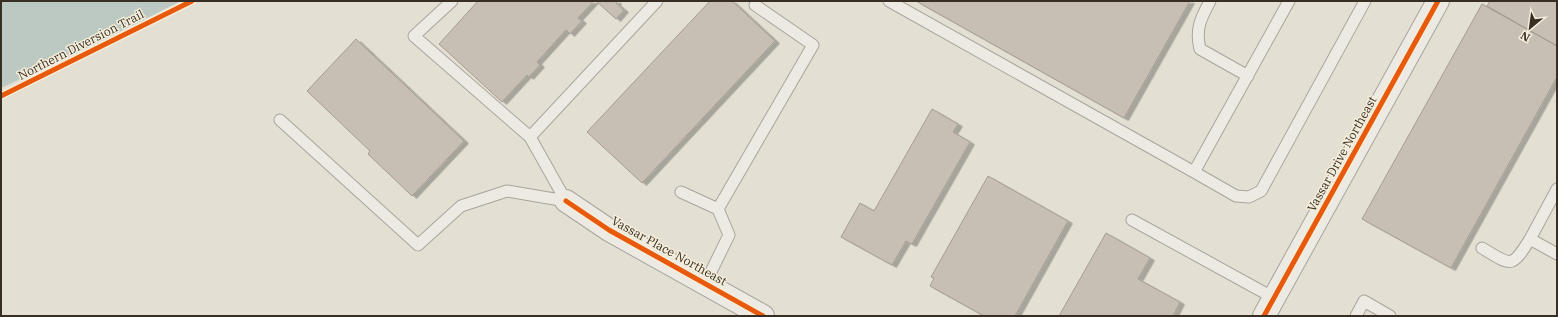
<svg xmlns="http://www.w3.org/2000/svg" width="1558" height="317" font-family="'IBM Plex Serif',serif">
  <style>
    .water { fill: #bcc9c2 }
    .building { fill: #c8bfb4; stroke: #a49c92; filter: url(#shadow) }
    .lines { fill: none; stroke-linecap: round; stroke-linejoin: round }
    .service-casing { stroke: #aaa49b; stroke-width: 13 }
    .minor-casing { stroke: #aaa49b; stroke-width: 24 }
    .service { stroke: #eceae3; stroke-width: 11 }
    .minor { stroke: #eceae3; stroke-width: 22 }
    .cycleway-casing { stroke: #f3edda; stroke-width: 8 }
    .cycleway { stroke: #e8590c; stroke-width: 5 }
    .labels { text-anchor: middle; stroke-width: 3; stroke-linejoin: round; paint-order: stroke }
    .street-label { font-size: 12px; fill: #392e23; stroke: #f3edda }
  </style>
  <defs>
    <filter id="shadow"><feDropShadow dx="4.5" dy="2.5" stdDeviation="0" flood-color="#0004"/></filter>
  </defs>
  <rect width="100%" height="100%" fill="#e4dfd3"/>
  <path class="water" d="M1,1H181L101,41L1,88Z"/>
  <path class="building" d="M478,1H594L578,18L582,21L570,34L566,30L537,62L540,65L529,77L527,75L502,102L439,44Z
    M596,1H617L616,3L624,10L616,19Z
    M710,1H732L775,41L642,183L587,132Z
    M916,1H1190L1124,118Z
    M1490,1H1557V46L1487,6Z
    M1482,4L1557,46V77L1451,268L1362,219Z
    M356,39L464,141L412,196L368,154L370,151L307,91Z
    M932,109L958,124L953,132L970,142L912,244L906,241L892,265L841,237L860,203L874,211Z
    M988,176L1068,221L1015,316H984L930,286L934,278L931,277Z
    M1106,233L1150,258L1138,279L1180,302L1173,316H1059Z"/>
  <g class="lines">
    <g class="service-casing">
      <path id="service" d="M452,1L414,36L530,137
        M889,1L1194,172
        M1210,1C1201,18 1195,29 1200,49L1248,76
        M1289,1L1194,172L1236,196L1249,197L1261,191L1365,1
        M280,120L418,245L461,206L507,191L566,201
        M1557,189L1530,239L1557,254
        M681,192L718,209L729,235L705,284
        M566,201L530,137L657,1
        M718,209L813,45L755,5
        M1132,220L1274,298
        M1482,248C1511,265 1511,270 1530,239
        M1356,316L1364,301L1390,316"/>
    </g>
    <g class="minor-casing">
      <path id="minor" d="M566,201L609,230L763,316
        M1264,316L1438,1"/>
    </g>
    <use href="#service" class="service"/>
    <use href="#minor" class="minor"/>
    <g class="cycleway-casing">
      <path id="cycleway" d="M1,96L192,1
        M566,201L609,230L763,316
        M1264,316L1438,1"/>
    </g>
    <use href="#cycleway" class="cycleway"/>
  </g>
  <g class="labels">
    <g class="street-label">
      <text transform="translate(81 45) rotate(-27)" y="4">Northern Diversion Trail</text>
      <text transform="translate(1342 154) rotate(-61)" y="4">Vassar Drive Northeast</text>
      <text transform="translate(669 251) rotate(29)" y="4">Vassar Place Northeast</text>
    </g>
  </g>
  <rect width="1558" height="317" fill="none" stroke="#392e23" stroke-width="4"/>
  <g transform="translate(1530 28) rotate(209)" stroke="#f3edda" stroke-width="3" paint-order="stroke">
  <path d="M0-3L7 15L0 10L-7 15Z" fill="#392e23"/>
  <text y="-6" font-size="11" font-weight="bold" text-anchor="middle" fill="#392e23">N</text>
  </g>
</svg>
